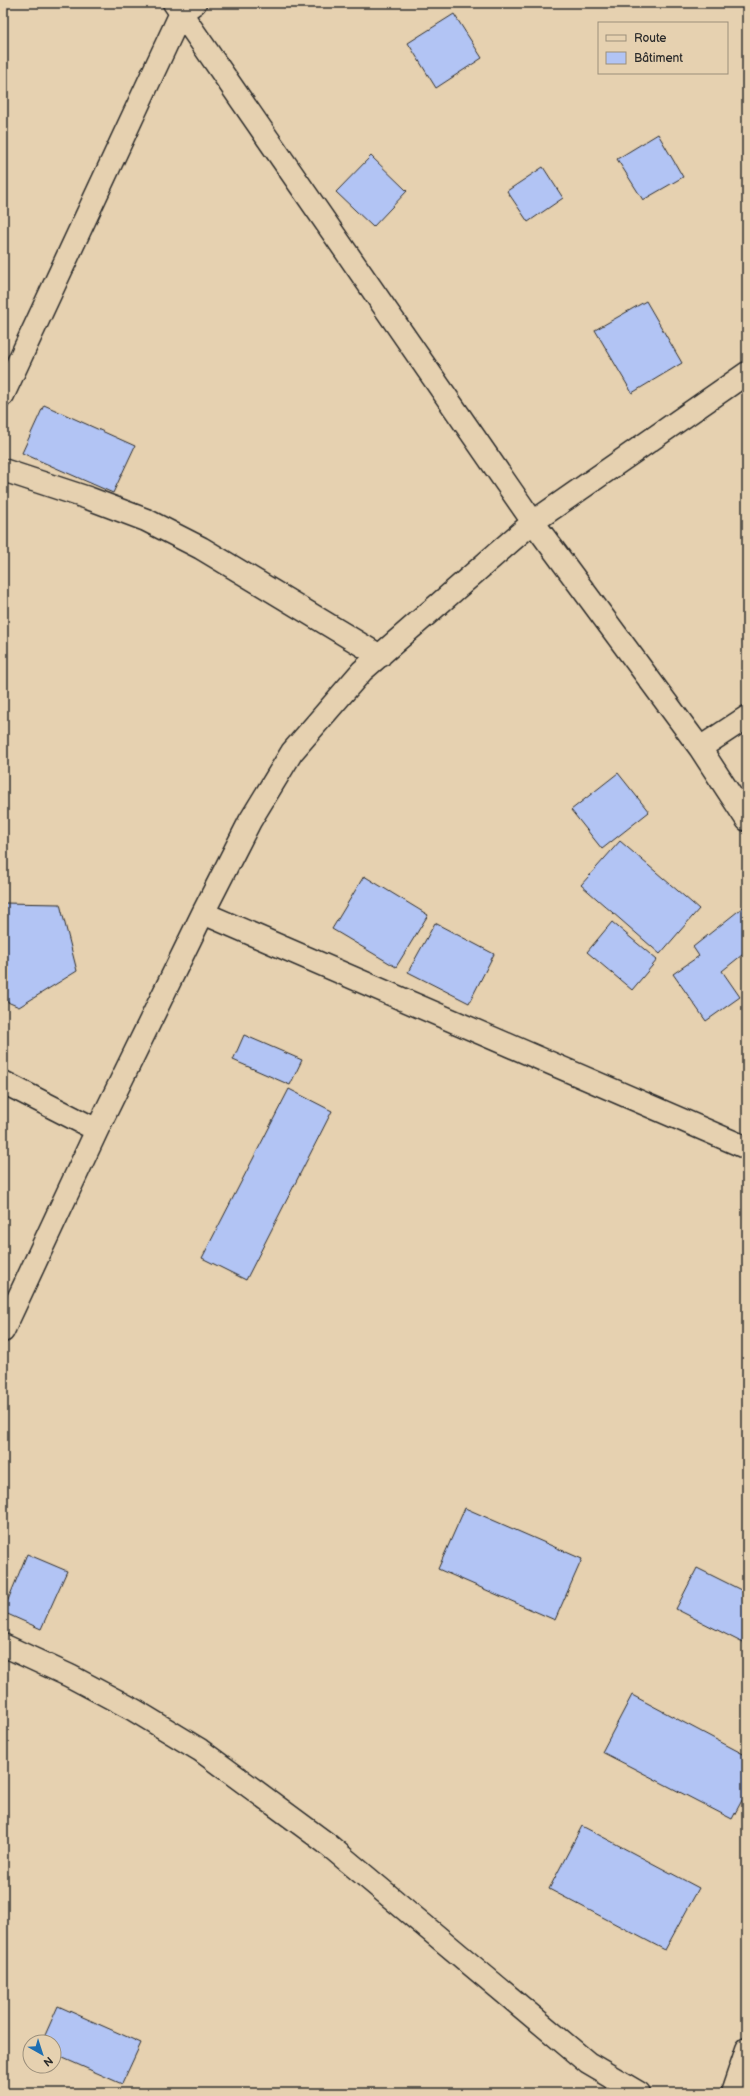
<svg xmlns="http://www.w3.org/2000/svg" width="750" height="2096" font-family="'Balsamiq Sans',sans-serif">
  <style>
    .building { fill: #b2c4f4; stroke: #2b2b2b }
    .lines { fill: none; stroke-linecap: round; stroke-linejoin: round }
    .street-casing { stroke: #2b2b2b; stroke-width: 25 }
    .street { stroke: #e6d1b0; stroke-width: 22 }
  </style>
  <rect width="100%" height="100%" fill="#e6d1b0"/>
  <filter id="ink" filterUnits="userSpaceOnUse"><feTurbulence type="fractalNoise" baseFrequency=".025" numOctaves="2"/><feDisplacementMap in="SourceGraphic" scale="8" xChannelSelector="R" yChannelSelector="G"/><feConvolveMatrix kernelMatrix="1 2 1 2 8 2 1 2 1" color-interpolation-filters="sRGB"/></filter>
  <g filter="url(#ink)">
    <path class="building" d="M454,14L482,58L436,88L408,43Z
      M658,134L683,177L643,200L617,159Z
      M371,156L407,191L373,227L336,192Z
      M543,167L563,198L528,222L507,191Z
      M646,301L682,363L632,393L595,330Z
      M44,405L135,446L113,493L22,453Z
      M618,773L649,812L602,849L571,810Z
      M620,841L699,909L660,954L581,885Z
      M364,876L428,915L396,967L332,929Z
      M3,903L60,904L77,971L19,1007L3,1000Z
      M747,904V951L722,971L740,997L706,1021L673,974L699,956L693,947Z
      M612,922L657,960L632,990L587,952Z
      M435,923L494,954L469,1003L408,972Z
      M244,1035L302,1060L290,1085L233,1060Z
      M289,1089L332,1111L246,1280L202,1258Z
      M465,1508L582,1559L555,1620L438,1569Z
      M27,1554L67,1571L41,1629L3,1612Z
      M697,1568L747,1593V1645L676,1609Z
      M632,1695L747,1756V1791L732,1819L602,1752Z
      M582,1826L699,1888L665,1950L549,1889Z
      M58,2006L141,2043L122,2084L54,2054V2042H42Z"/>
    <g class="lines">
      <g class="street-casing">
        <path id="street" d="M174,3L533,522L700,748L747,820
          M3,395L181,13L195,3
          M3,470L88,498L146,520L201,548L380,656
          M700,748L747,717
          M203,913L747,1148
          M3,1082L97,1130
          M3,1331L97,1130L203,913L250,821L292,752L362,671L533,522L747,373
          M3,1645L70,1676L134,1710L200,1750L326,1843L588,2063L639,2093
          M732,2093L747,2049"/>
      </g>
      <use href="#street" class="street"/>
    </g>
  </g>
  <rect width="750" height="2096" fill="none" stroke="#e6d1b0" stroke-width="16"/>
  <rect x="8" y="8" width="734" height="2080" fill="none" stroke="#2b2b2b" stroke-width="1.5" filter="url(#ink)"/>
  <rect x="598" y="22" width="130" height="52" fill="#e6d1b0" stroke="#9b8f7b"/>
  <rect x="606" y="35" width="20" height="6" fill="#e6d1b0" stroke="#9b8f7b"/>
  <text x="634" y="42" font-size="12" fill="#2b2b2b">Route</text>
  <rect x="606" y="52" width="20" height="12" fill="#b2c4f4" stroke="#9b8f7b"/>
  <text x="634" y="62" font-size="12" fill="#2b2b2b">Bâtiment</text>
  <g transform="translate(42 2054) rotate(141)"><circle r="19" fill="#e6d1b0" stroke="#9b8f7b"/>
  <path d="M0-3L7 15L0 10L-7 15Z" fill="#1f6fb2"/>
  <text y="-6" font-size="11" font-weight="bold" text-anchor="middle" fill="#2b2b2b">N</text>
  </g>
</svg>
